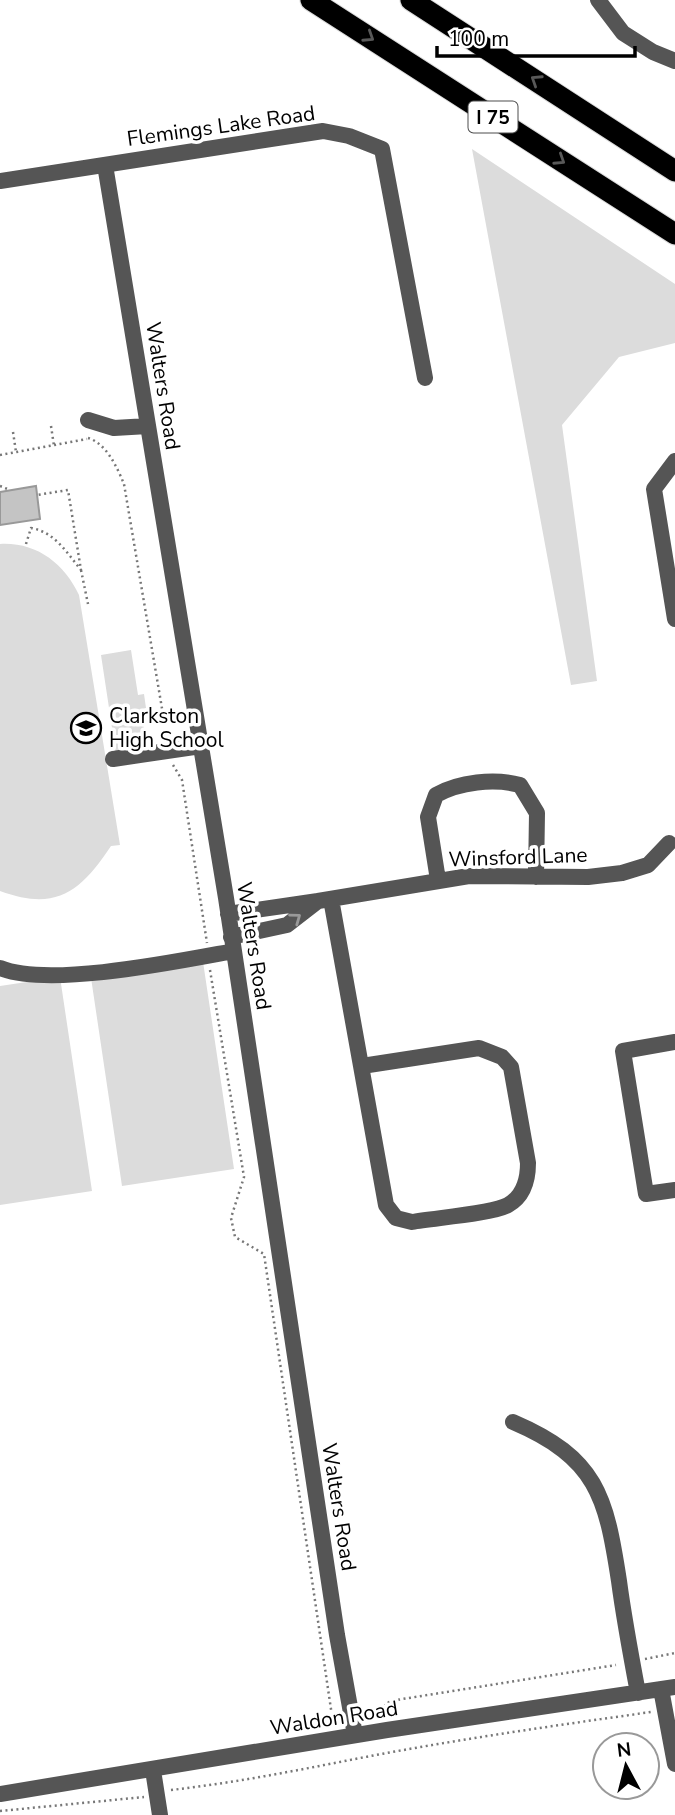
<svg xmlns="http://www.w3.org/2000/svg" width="675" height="1815" font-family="'Nunito Sans',sans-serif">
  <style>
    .green { fill: #dcdcdc }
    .building { fill: #c4c4c4; stroke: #999; stroke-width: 2 }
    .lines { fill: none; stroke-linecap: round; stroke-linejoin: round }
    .highway-casing { stroke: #dbdbdb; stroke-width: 23 }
    .path { stroke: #777; stroke-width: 2.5; stroke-dasharray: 2 3.5; stroke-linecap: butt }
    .minor { stroke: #555; stroke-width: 16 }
    .highway { stroke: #000; stroke-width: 21 }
    .oneway { stroke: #595959 }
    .oneway2 { stroke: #999 }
    .labels { text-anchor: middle; stroke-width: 7; stroke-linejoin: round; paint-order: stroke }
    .shield { fill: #fff; stroke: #4c4c4c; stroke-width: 2 }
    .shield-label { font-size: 19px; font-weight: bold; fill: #000 }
    .street-label { font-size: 21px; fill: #000; stroke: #fff }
    .poi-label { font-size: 21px; fill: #000; stroke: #fff; text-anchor: start }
  </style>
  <rect width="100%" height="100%" fill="#fff"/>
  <path class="green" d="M472,149L675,284V343L619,357L562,425L597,681L571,685Z
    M0,544C36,542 64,563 79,595L120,845L111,846C81,891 57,912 0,891Z
    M131,650L138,695L144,694L146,708L141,710L147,749L116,754L101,655Z
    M202,955L234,1169L122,1186L90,971Z
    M60,977L92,1191L0,1205V986Z"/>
  <path class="building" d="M36,486L40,519L0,525V492Z"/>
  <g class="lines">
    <g class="highway-casing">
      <path id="highway" d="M311,0L675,234
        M411,0L675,171"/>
    </g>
    <path class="path" d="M51,426L54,446
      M13,432L16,452
      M88,438C106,443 117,467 124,484L167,738
      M0,455L87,439
      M0,486L10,490
      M26,544L31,528C55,532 67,553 81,570L68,490L37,495
      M81,570L88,604
      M173,765L182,780L207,943
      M245,883L247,897
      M210,970L244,1177L231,1218L235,1237L264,1254L332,1716
      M645,1659L675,1653
      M364,1713L378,1712L390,1701L616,1665
      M171,1790C233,1783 294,1771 355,1759C453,1740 552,1726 651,1712
      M0,1811L144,1797"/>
    <path class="minor" d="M598,0L623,33L653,52L675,61
      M105,165L226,898L337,1635L355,1735
      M0,181L323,131L349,136L382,149L425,378
      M88,420L114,428L148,426
      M675,461L654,489L675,619
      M113,759L201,746
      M438,880L428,817L436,795C459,782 494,778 520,785L537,813L536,877
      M331,899L386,1205L396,1218L412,1222C433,1218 492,1214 508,1205C524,1196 528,1180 528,1163L511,1067L502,1057L479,1048L362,1066
      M318,901L469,876L588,877L622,873L648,865L669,843
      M228,914L318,901L287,925L231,937
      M0,968C49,988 179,961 234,951
      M675,1042L623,1051L646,1194L675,1190
      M513,1422C597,1458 606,1496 619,1581C624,1619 631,1656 638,1693
      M661,1689L675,1764
      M153,1770L160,1815
      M0,1794L387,1730L675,1687"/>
    <use href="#highway" class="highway"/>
  </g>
  <defs><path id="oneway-chevron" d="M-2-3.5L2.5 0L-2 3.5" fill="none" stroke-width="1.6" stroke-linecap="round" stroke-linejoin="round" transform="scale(1.75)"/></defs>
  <g class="oneway">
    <use href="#oneway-chevron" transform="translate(369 37) rotate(33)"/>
    <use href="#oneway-chevron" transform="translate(536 80) rotate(-147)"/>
    <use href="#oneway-chevron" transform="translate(560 160) rotate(33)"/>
  </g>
  <use class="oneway2" href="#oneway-chevron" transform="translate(296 918) rotate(-36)"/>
  <defs>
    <g id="school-ring" transform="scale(1.575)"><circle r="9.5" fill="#fff" stroke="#000" stroke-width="1.5"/><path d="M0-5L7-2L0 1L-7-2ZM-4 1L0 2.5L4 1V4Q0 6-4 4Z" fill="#000"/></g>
  </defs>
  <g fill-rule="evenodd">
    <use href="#school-ring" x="86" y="728"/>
  </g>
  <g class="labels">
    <rect class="shield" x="468.5" y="101.5" width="49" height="31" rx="5"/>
    <g class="shield-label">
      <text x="493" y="124">I 75</text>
    </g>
    <g class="street-label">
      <text transform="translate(221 126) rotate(-8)" y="7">Flemings Lake Road</text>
      <text transform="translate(163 386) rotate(81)" y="7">Walters Road</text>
      <text transform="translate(518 857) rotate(-2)" y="7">Winsford Lane</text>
      <text transform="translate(254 946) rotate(81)" y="7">Walters Road</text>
      <text transform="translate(339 1507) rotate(81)" y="7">Walters Road</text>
      <text transform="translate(334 1718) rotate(-9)" y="7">Waldon Road</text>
    </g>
    <g class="poi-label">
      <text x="109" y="723">Clarkston<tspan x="109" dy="24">High School</tspan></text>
    </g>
  </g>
  <g transform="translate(626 1766) rotate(353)"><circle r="33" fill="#ffffff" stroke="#999999" stroke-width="2"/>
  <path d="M0-5L12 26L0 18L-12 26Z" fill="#000000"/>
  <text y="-10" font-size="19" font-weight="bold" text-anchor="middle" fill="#000000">N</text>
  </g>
  <path d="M437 46v10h198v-10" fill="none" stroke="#000000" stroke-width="3.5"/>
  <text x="448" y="46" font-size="21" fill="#000000" stroke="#ffffff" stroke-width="5" paint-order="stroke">100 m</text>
</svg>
